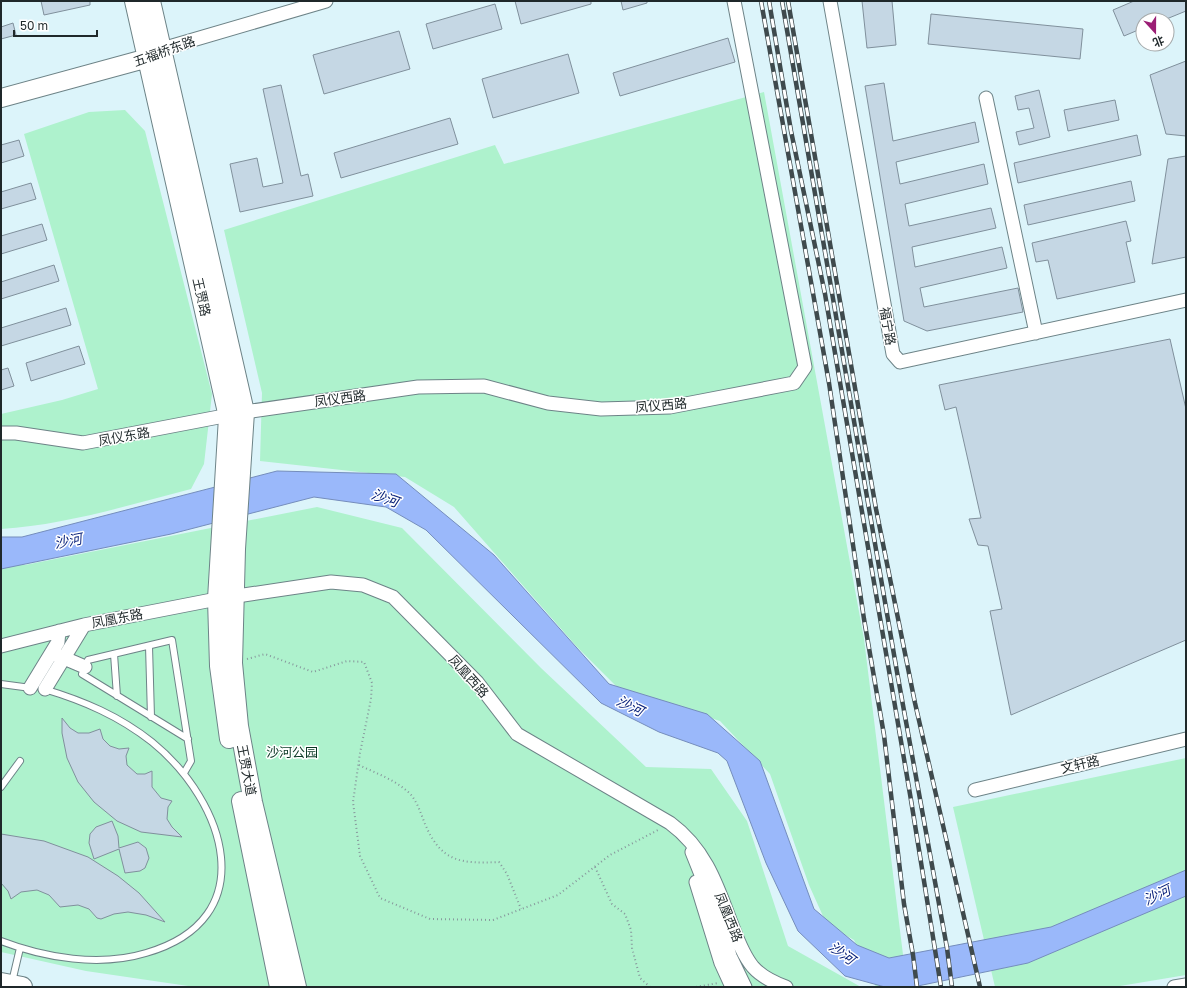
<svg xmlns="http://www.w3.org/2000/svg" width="1187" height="988" font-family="'Golos Text','Noto Sans SC',sans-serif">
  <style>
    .green { fill: #aef2cd }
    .water { fill: #9ab8fa; stroke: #758dbc }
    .building { fill: #c5d7e4; stroke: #80909c }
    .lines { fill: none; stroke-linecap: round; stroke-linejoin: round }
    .lane-casing { stroke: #6d8387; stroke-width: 8 }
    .street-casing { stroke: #6d8387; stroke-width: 15 }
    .secondary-casing { stroke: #6d8387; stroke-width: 20 }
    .primary-casing { stroke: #6d8387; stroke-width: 22 }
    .path { stroke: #87989c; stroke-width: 2; stroke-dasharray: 1 3; stroke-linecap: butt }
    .lane { stroke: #fff; stroke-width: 6 }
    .street { stroke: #fff; stroke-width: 13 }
    .secondary { stroke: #fff; stroke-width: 18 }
    .primary { stroke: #fff; stroke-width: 20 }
    .rail-casing { stroke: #3f4a4d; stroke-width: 4.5 }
    .rail { stroke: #fff; stroke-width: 3; stroke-dasharray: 9; stroke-linecap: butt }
    .labels { text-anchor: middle; stroke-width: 3; stroke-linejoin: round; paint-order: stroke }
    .street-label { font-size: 13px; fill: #1f282a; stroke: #fff }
    .park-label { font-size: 13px; fill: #083823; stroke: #fff }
    .water-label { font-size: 14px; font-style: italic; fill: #061e79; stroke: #fff }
  </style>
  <rect width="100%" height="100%" fill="#dcf4fa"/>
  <path class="green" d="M764,92L864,639L907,987H876L854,940L827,925L809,885L770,774L720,721L619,689L577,647L454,507L405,477L260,461L262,393L224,230L495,145L504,164Z
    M125,110L145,131L212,394L204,464L191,489C129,505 65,525 1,529V414L62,400L98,389L24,134L89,112Z
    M317,507L402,528L541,668L646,767L711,769L747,821L788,946L861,987H195L86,971L1,952V565H25Z
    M1186,758V975L1114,987H995L953,807Z"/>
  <path class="water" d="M277,471L396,474L494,555L609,684L707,714L760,761L814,909L857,945L889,958L1051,927L1186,870V896L1028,963L913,987H885L845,976L798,931L766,863L727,761L718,753L659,732L601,703L426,530L386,507L314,497L171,534L1,569V537H22Z"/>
  <path class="building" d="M41,1H90V5L44,15Z
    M515,1H591V4L521,24Z
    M621,1H647V3L623,10Z
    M862,1H892L896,45L867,48Z
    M1134,1H1186V11L1164,20H1143V28L1124,36L1113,10Z
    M495,4L502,29L433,49L426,24Z
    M931,14L1083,29L1080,59L928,44Z
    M13,23L16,35L1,39V27Z
    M399,31L410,69L324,94L313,55Z
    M728,38L735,62L620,96L613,73Z
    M568,54L579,93L493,118L482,79Z
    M1186,61V136L1166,134L1150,75Z
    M884,83L893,141L975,122L979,142L896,162L900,184L984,164L988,184L905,204L909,226L991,208L996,228L912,247L915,267L1002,247L1007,268L920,288L924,307L1018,288L1023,312L927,331L904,321L865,86Z
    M281,85L301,176L308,174L313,196L240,212L230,164L257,158L263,187L283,183L263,89Z
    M1039,90L1050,137L1019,145L1016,132L1034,128L1029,108L1018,110L1015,96Z
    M1115,100L1119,120L1068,131L1064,110Z
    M450,118L458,144L341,178L334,153Z
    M1137,135L1141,155L1018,183L1014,163Z
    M19,140L24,156L1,163V145Z
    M1186,156V257L1152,264L1168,159Z
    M1131,181L1135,201L1028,225L1024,205Z
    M31,183L36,199L1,209V192Z
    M1126,221L1131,241L1126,242L1135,282L1057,299L1048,260L1036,262L1032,243Z
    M42,224L47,240L1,254V236Z
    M54,265L59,281L1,299V282Z
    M66,308L71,325L1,346V328Z
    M1170,339L1186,409V640L1011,715L990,611L1002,609L988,546L978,545L969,519L981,518L956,407L945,410L939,385Z
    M79,346L85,364L31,381L26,363Z
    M8,368L14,386L1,390V370Z
    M62,718L70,728L78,733H89L100,729L103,739L110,746L119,749L129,748L126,756L127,765L137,774H145L152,771V787L161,798L172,801L168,807L167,819L172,827L182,837L141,832L117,821L94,802L78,782L67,758L62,733Z
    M112,821L118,836L119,848L138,842L146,848L149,858L145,868L140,871L125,873L119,849L94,859L89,843L90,834L96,827Z
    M1,834L44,841L88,857L118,876L139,893L165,922L146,915L128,912L114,914L101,919L97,918L89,909L78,905L60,907L49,895L37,890L21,892L11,899L8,891L1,883Z"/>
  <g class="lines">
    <g class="lane-casing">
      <path id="lane" d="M149,646L151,717
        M114,654L117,696
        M1,684L31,688
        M184,773L191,761L172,640L88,660L82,674L188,739
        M1,787L20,761
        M1,941C45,958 100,967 146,953C264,919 226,802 152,742C119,716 84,701 44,689
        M12,982L20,948"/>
    </g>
    <g class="street-casing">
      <path id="street" d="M830,1L893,354L900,362L1186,300
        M162,49L326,1
        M986,98L1036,333
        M1,433H16L83,443L245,412L418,387L484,386L548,403L601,409L670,407L794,383L805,367L734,1
        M1,646L84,625L217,599L331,582L363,585L393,597L477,682L517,734L670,823C704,848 716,882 730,920C736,935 742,954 753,967C761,976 775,983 786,987
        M57,655L85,667
        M30,688L58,642L59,631
        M45,689L84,625
        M975,790L1186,739
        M692,852L718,917L730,956L745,987
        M696,882L721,963L732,987
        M1174,987L1186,985"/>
    </g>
    <g class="secondary-casing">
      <path id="secondary" d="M134,1L228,417L217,599L219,666L229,739
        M151,1L245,412L236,549L233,663L239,726L253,802L297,987
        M1,98L148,58L158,51
        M241,801L279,987"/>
    </g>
    <g class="primary-casing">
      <path id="primary" d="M1,983L22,987"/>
    </g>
    <path class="path" d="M247,659L265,654L313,672L347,661L364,662L372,683L371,699L360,753L353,802L360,856L380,898L430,919L493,920L558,895L610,855L658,830
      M359,765C375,773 399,781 412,796C418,804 421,814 425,824C441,862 461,864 499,862L507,874L521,909
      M595,867L612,904L625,914L631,930L632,948L640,978L650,987
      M696,987L718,983"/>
    <use href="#lane" class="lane"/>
    <use href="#street" class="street"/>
    <use href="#secondary" class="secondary"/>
    <use href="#primary" class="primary"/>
    <g class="rail-casing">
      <path id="rail" d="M761,1L829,383L864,619L884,735L904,904L913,955L917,987
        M769,1L791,131L825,294L911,800L941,987
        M782,1L897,672L947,948L952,987
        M788,1L876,509L915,703L980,987"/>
    </g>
    <use href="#rail" class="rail"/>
  </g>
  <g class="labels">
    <g class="street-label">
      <text transform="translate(164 51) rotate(-20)" y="5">五福桥东路</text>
      <text transform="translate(202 297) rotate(77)" y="5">王贾路</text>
      <text transform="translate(888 326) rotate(80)" y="5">福宁路</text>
      <text transform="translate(340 398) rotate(-8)" y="5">凤仪西路</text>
      <text transform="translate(661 405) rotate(-5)" y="5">凤仪西路</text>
      <text transform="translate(124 436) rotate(-10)" y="5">凤仪东路</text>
      <text transform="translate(117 618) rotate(-11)" y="5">凤凰东路</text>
      <text transform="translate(469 676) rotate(48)" y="5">凤凰西路</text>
      <text transform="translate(1080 764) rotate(-13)" y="5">文轩路</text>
      <text transform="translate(247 770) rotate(79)" y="5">王贾大道</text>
      <text transform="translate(729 917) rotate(68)" y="5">凤凰西路</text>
    </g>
    <g class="park-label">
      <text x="292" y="757">沙河公园</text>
    </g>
    <g class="water-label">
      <text transform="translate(385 498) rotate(19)" y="5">沙河</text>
      <text transform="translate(68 541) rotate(-11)" y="5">沙河</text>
      <text transform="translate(630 706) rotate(26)" y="5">沙河</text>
      <text transform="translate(1157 895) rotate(-25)" y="5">沙河</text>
      <text transform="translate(842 953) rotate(36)" y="5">沙河</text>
    </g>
  </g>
  <rect width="1187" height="988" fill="none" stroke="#1f282a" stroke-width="4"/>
  <g transform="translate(1155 32) rotate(159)"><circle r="19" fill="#ffffff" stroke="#a5a9aa"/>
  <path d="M0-3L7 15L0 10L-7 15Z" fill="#9b1e75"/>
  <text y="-6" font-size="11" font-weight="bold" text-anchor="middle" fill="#1f282a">北</text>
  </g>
  <path d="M14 30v6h83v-6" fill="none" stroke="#1f282a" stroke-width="2"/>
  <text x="20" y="30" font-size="12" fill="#1f282a" stroke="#ffffff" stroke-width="3" paint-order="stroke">50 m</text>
</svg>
